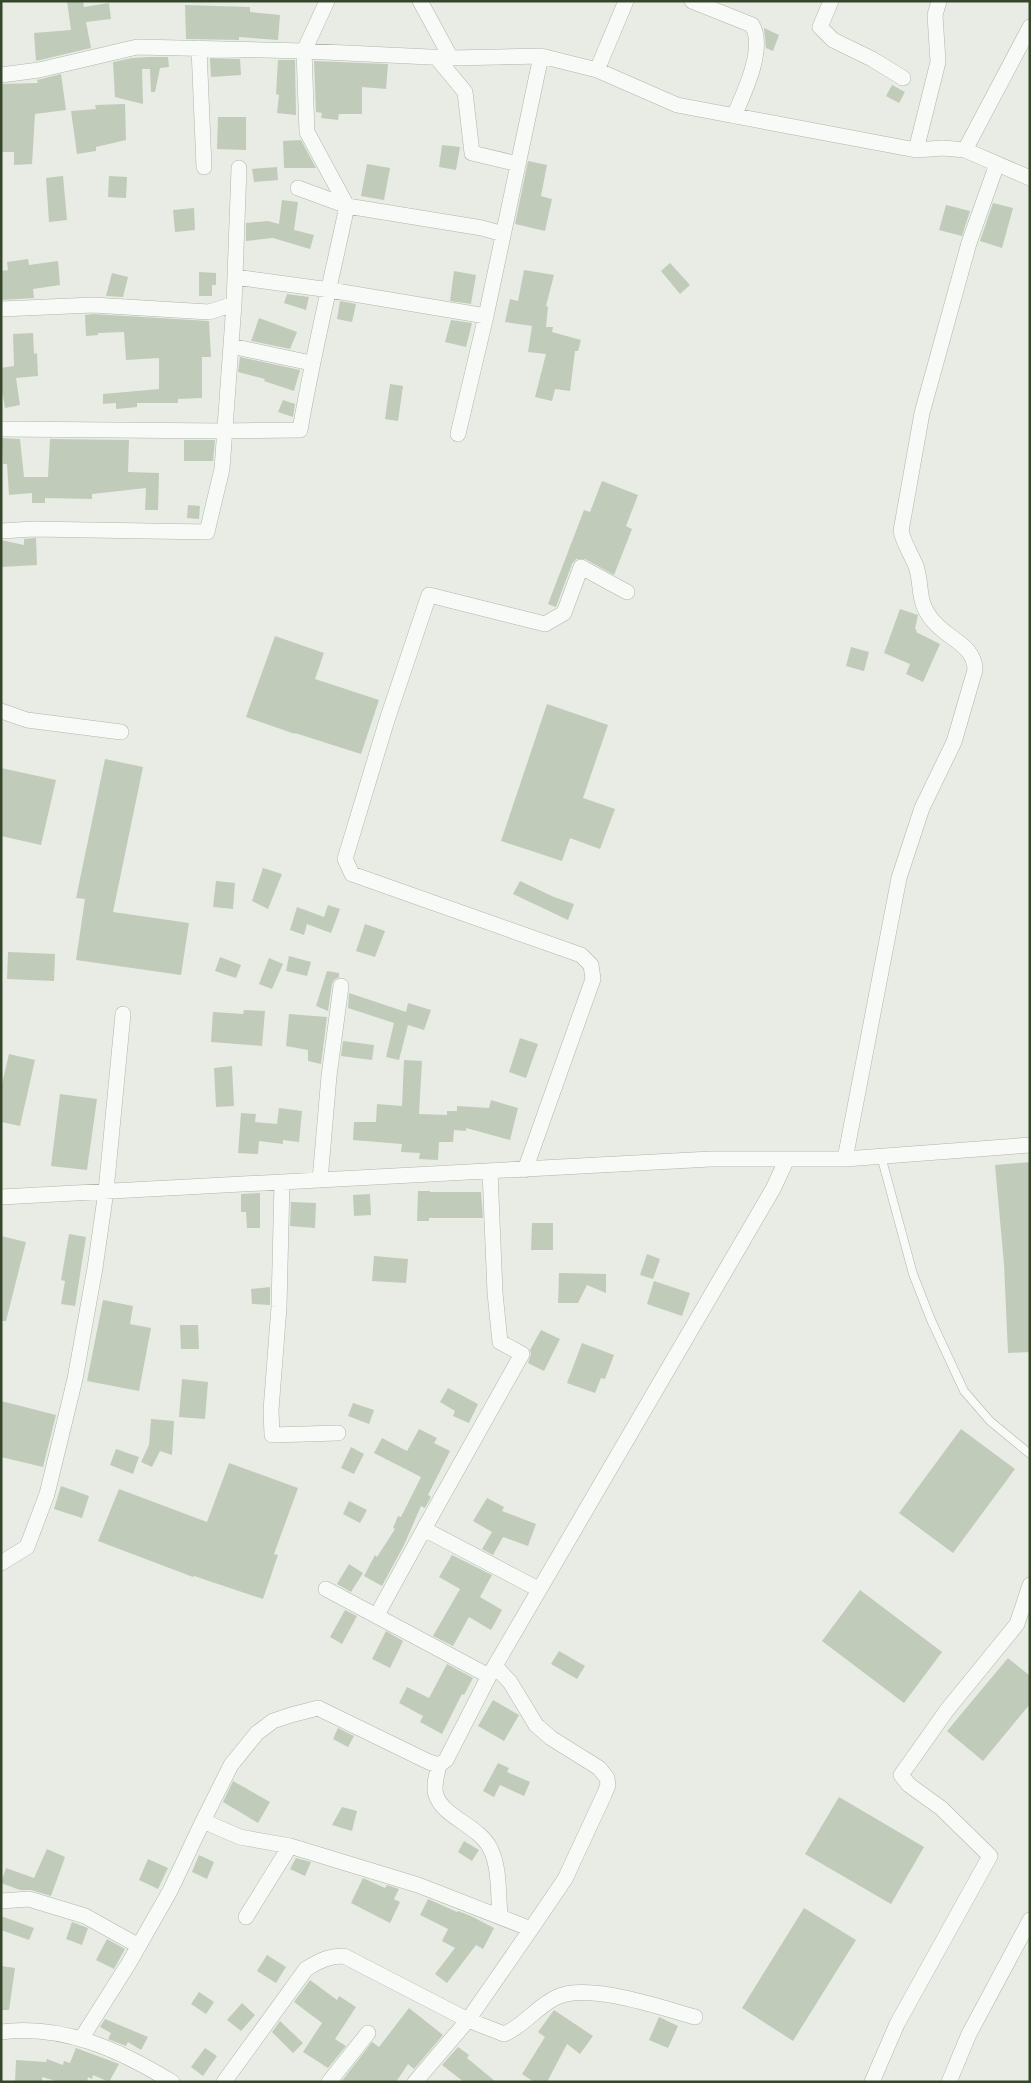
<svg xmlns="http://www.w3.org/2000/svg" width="1031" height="2083" font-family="Arial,sans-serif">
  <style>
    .building { fill: #c1cbba }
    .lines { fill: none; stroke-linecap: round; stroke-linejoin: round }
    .lane-casing { stroke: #afb7a8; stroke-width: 9 }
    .street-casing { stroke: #afb7a8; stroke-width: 16 }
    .lane { stroke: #f8faf7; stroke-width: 8 }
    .street { stroke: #f8faf7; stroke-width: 15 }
  </style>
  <rect width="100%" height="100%" fill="#e8ece4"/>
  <path class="building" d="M67,1H83L84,7L109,3L111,19L86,22L91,48L36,61L34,33L71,30Z
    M185,5L250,7V12L280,15L278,40L239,37V40L186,39Z
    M764,28L779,35L773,51L766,48Z
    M149,57H168L169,67L160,68L155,92H151L150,69H142L143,104L115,97L113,62L132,58Z
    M210,58L240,59L241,75L211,77Z
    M278,60H295L296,115L277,113L279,95L276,94Z
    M314,61L388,64L386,89L362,87V114H339L338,120L321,118L322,113L316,112Z
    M61,74L66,110L35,114L32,164L14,165V152H1V84L38,83L37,80Z
    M892,85L905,92L899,103L886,96Z
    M125,104L126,140L96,147V151L77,154L71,111L96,109L95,105Z
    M218,117H246V150L217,149Z
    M301,140L316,168H284L283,141Z
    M442,145L460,147L456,170L439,167Z
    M528,161L547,165L541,196L552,199L545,231L515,224Z
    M367,164L390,168L384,200L361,196Z
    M277,167L278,180L254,182L252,169Z
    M63,176L67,220L49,222L46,178Z
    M109,176L127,177L126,198L108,197Z
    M282,200L298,202L294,230L314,235L310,249L273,238L246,241V223L268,221L279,224Z
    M993,203L1013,208L1002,248L980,241Z
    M946,205L970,211L962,236L939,230Z
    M194,208L195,230L175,232L173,210Z
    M28,259L29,265L58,261L60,285L33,289L34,298L1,300V271L8,270L7,262Z
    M670,263L690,285L680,294L661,271Z
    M524,270L554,275L546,306L548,307L546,327H553L552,332L581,340L578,351H575L570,391L555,389L552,401L535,397L546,354L528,352L532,326L505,322L510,299L518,301Z
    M454,271L476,275L471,304L450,301Z
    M199,272L216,273V285H212V296H199Z
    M112,273L128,277L123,297L106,296Z
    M287,294L309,297L306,310L284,303Z
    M340,301L356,304L352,322L337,319Z
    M93,314L209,321L211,357H202V398L178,399V403H137V407L116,409V403L103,404V394L159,389V358L126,360L124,332L98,333V335L86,336L85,315Z
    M259,318L297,332L290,349L251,341Z
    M451,320L472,323L466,347L445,342Z
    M33,333L34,354L37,353L38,376L16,378L20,405L5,408L1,384V368L14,366L13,334Z
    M240,357L300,370L294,391L264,381L265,379L238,372Z
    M390,384L403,386L398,421L385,419Z
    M283,400L295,404L293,417L278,412Z
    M2,438L20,439L24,477H48L50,439L129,440L128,472L159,473L158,510H145L146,488L92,494V499L45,498V503H32V493L9,495L7,464H3Z
    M184,440H215L213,461H184Z
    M602,481L638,495L626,526L632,529L614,575L585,559H576L572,564L556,607L548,604L584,510L590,512Z
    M188,505L200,506L199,519L187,518Z
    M36,538L37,565L1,567V540L24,545V539Z
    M900,609L918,615L915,629L917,630L916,632L940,644L923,682L906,674L910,664L884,653Z
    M275,636L324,653L315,679L379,700L361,754L295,733V734L246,717Z
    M851,647L869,652L864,671L846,666Z
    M547,704L608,725L583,798L615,809L600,849L570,838L562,861L501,841Z
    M105,759L143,767L113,912L189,923L181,975L76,960L85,899L76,898Z
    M1,768L56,780L41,845L1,836Z
    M263,868L282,874L268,909L252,901Z
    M216,881L235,883L233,909L213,907Z
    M520,881L554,897L574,904L568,920L513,894Z
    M328,905L340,909L331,933L307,924L304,935L290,930L297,907L324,917Z
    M365,924L385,931L375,957L356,951Z
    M8,952L55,954L54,981L7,979Z
    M289,956L311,962L307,976L286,971Z
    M220,957L241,965L236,978L215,971Z
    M269,958L283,964L272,989L259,984Z
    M327,971L339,973V977L334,980L332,984L328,1011L316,1006Z
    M349,993L406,1012L408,1003L431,1010L424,1030L408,1025L399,1060L386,1057L394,1023L348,1008Z
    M244,1010L265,1011L262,1046L211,1042L213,1012L243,1014Z
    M289,1014L327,1017L321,1064L308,1061V1050L286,1046Z
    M520,1038L538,1044L526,1078L509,1072Z
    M343,1041L374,1045L372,1060L341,1056Z
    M9,1054L35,1060L20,1126L1,1122V1088Z
    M404,1060L422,1061L419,1114L447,1115V1111H457V1106L489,1108L491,1100L518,1108L510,1140L466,1128V1131L454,1130L453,1142H439L438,1160L419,1159L420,1153L401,1152L402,1144L353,1140L354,1122H376L377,1104L402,1106Z
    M232,1066L234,1106L216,1107L214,1068Z
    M60,1094L97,1099L87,1170L51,1166Z
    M279,1108L302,1111L299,1142L283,1140V1144L259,1141L258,1154L238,1153L241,1113L256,1114L255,1122L277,1124Z
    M1030,1162V1352L1008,1353L1004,1264L995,1165Z
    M418,1191H430V1192H481L483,1218H429V1221H417Z
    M260,1193V1228H247L246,1212H241V1194Z
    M370,1194L371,1215L354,1216L353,1195Z
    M291,1202L316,1203L315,1228L290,1226Z
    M532,1223H553V1250H531Z
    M69,1234L86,1237L75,1306L61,1304L65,1281L61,1280Z
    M1,1236L26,1242L6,1321H1Z
    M647,1254L660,1259L653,1279L640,1275Z
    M374,1256L408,1259L406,1283L372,1281Z
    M559,1273L606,1274V1293L587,1285L578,1303H558Z
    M654,1281L690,1293L682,1316L647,1304Z
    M270,1287V1305L252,1304L251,1289Z
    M103,1300L133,1306L130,1324L151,1328L139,1391L87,1381Z
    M180,1325H198L199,1349H181Z
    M541,1330L560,1339L544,1371L528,1363L531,1354L530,1350Z
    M582,1343L614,1355L605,1379L601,1378L595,1393L567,1383Z
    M182,1379L208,1382L205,1419L179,1417Z
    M448,1388L478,1404L469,1423L453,1416L455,1411L440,1402Z
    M1,1401L56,1415L43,1467L1,1457Z
    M353,1403L374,1410L369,1424L348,1416Z
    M151,1419L174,1421L172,1455L160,1451L152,1467L141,1462L149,1445Z
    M419,1429L437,1438L434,1443L450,1451L428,1495L431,1497L425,1508L421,1506L404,1545L382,1586L364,1576L375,1555L377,1557L395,1529L393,1528L398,1516L401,1517L421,1477L374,1453L382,1438L407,1451Z
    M961,1429L1015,1469L953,1553L899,1513Z
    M351,1447L364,1454L354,1474L341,1468Z
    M116,1449L139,1457L133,1474L110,1465Z
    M229,1463L298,1488L274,1554L278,1555L263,1599L194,1576L193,1577L98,1541L119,1489L207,1522Z
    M61,1486L89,1496L82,1518L54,1509Z
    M487,1498L504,1507L502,1511L536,1524L528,1546L503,1537L493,1555L482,1549L492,1532L473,1521Z
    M349,1501L367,1510L360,1523L343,1514Z
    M452,1555L492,1575L480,1597L502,1610L491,1630L469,1617L453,1646L433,1636L460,1589L439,1577Z
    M349,1564L363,1573L351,1592L337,1584Z
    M860,1590L942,1652L904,1703L822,1641Z
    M345,1610L357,1616L342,1644L330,1637Z
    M386,1631L403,1641L390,1668L372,1659Z
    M559,1651L585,1666L577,1679L551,1664Z
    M1008,1658L1030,1676V1704L983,1761L947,1731Z
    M447,1664L473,1678L464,1695L462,1694L442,1734L420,1722L423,1716L399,1703L407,1687L429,1698Z
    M493,1700L519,1715L504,1741L478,1726Z
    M338,1728L354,1736L348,1747L333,1739Z
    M498,1763L509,1768L507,1772L530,1782L524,1796L500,1785L494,1797L483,1791Z
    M233,1781L270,1802L258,1823L223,1802Z
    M839,1797L924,1847L891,1904L805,1854Z
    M342,1807L357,1811L352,1831L332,1825Z
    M464,1841L479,1850L472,1861L458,1852Z
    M47,1849L65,1857L51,1896L31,1890H20L1,1883L6,1868L34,1878Z
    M199,1855L214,1862L207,1879L192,1872Z
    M296,1858L311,1862L305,1876L290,1869Z
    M148,1859L168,1868L158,1889L139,1880Z
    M363,1878L385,1888L387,1885L399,1889L394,1899L400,1902L390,1923L351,1903Z
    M428,1899L457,1912L458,1911L471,1916L494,1928L483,1949L476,1945L447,1983L435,1974L455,1948L442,1941L448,1929L420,1915Z
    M804,1908L856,1940L793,2041L742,2008Z
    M1,1916L34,1928L29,1940L1,1930Z
    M72,1922L88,1928L82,1945L66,1939Z
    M107,1939L125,1949L114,1969L96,1960Z
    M267,1955L286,1967L276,1983L257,1971Z
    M1,1966L15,1968L9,2010H1Z
    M310,1980L337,2000L339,1996L356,2007L335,2039L346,2046L328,2068L303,2052L322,2023L294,2002Z
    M199,1992L214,2002L206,2014L191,2004Z
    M242,2003L255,2015L241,2031L227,2020Z
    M409,2008L443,2035L414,2069L408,2064L396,2082H341L372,2042L379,2047Z
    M554,2010L593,2036L580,2054L567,2044L547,2082H534L522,2074L545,2037L538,2032Z
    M659,2017L678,2026L668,2048L649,2040Z
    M105,2019L148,2037L141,2050L128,2042L126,2046L108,2039L111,2033L100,2027Z
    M280,2021L303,2043L293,2053L272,2032Z
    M458,2047L469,2055L467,2058L496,2082H464L442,2065Z
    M76,2048L119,2064L109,2082L93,2075L92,2079L88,2077L87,2082H60L42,2077V2082H15L16,2060L46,2062L47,2059L63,2065L64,2061L70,2063Z
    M205,2048L217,2056L203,2076L191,2067Z"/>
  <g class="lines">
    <g class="lane-casing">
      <path id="lane" d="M881,1156L913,1274L931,1320L964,1391L990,1421L1030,1454"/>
    </g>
    <g class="street-casing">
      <path id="street" d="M420,1L451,58
        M692,1L752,25C766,48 744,93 734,116
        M831,1L820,27L833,40L872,59L903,78
        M199,48L204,167
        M436,57L465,92L472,153L518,164
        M597,70L626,1
        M1,75L39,70L137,47L304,51L451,58L541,56L597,70L677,105L916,150L943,148L965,150L1030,178
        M916,150L938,62L935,15L939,1
        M965,150L1030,27
        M298,188L347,206L307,132L304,51L327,1
        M235,277L330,290L486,316
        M234,304L239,168
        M1,309L93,305L209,312L234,304L222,469L207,532L33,529L1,531
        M231,346L311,363
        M1,429L225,431L300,430C313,354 331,281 347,206L482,228L503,234
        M458,434L486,316L541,56
        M1,711L27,720L121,732
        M845,1159L899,878L922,808L954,742L975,670C975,646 949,639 935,623C916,603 923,588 916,566C911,554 904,544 901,531L922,413L969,243L997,164
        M525,1170L593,979L591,965L581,955L352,874L345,859L387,720L429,595L545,624L564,613L581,567L627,592
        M490,1171L495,1293L500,1342L522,1354L424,1529L538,1589
        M320,1180L329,1076L341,986
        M282,1182L279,1307L271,1410L272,1435L338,1433
        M1,1197L711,1159H845L1030,1145
        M1,1563L27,1547L47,1494L75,1379L95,1268L106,1191L123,1014
        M326,1589L489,1676
        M377,1615L424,1529
        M495,1666L510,1682L536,1725L551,1738L599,1768L607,1778L608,1785L604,1795L565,1879L531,1929
        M439,1765C437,1774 433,1786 436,1795C443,1817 479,1826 490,1848C500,1867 498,1895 500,1916
        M203,1821L231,1765L257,1733L273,1721L291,1715L318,1708L429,1762L439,1765L446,1760L489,1676L773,1189L787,1159
        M1,1901L29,1899L85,1916L139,1946
        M246,1917L290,1846
        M1,2032C63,2024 120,2050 172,2082
        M81,2039L129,1963L170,1891L203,1821L240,1837L290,1846L418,1885L531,1929L468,2020L344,1956C328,1956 319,1961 306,1969L224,2082
        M329,2082L368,2033
        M415,2082L468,2020L504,2034C524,2026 537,2006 557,1997C588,1982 662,2008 695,2017
        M872,2082L897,2024L990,1856L941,1808L909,1785L901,1775L947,1710L1017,1624L1030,1585
        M949,2082L969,2034L1030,1920"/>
    </g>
    <use href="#lane" class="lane"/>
    <use href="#street" class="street"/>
  </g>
  <rect width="1031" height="2083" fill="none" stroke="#36462a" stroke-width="5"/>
</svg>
